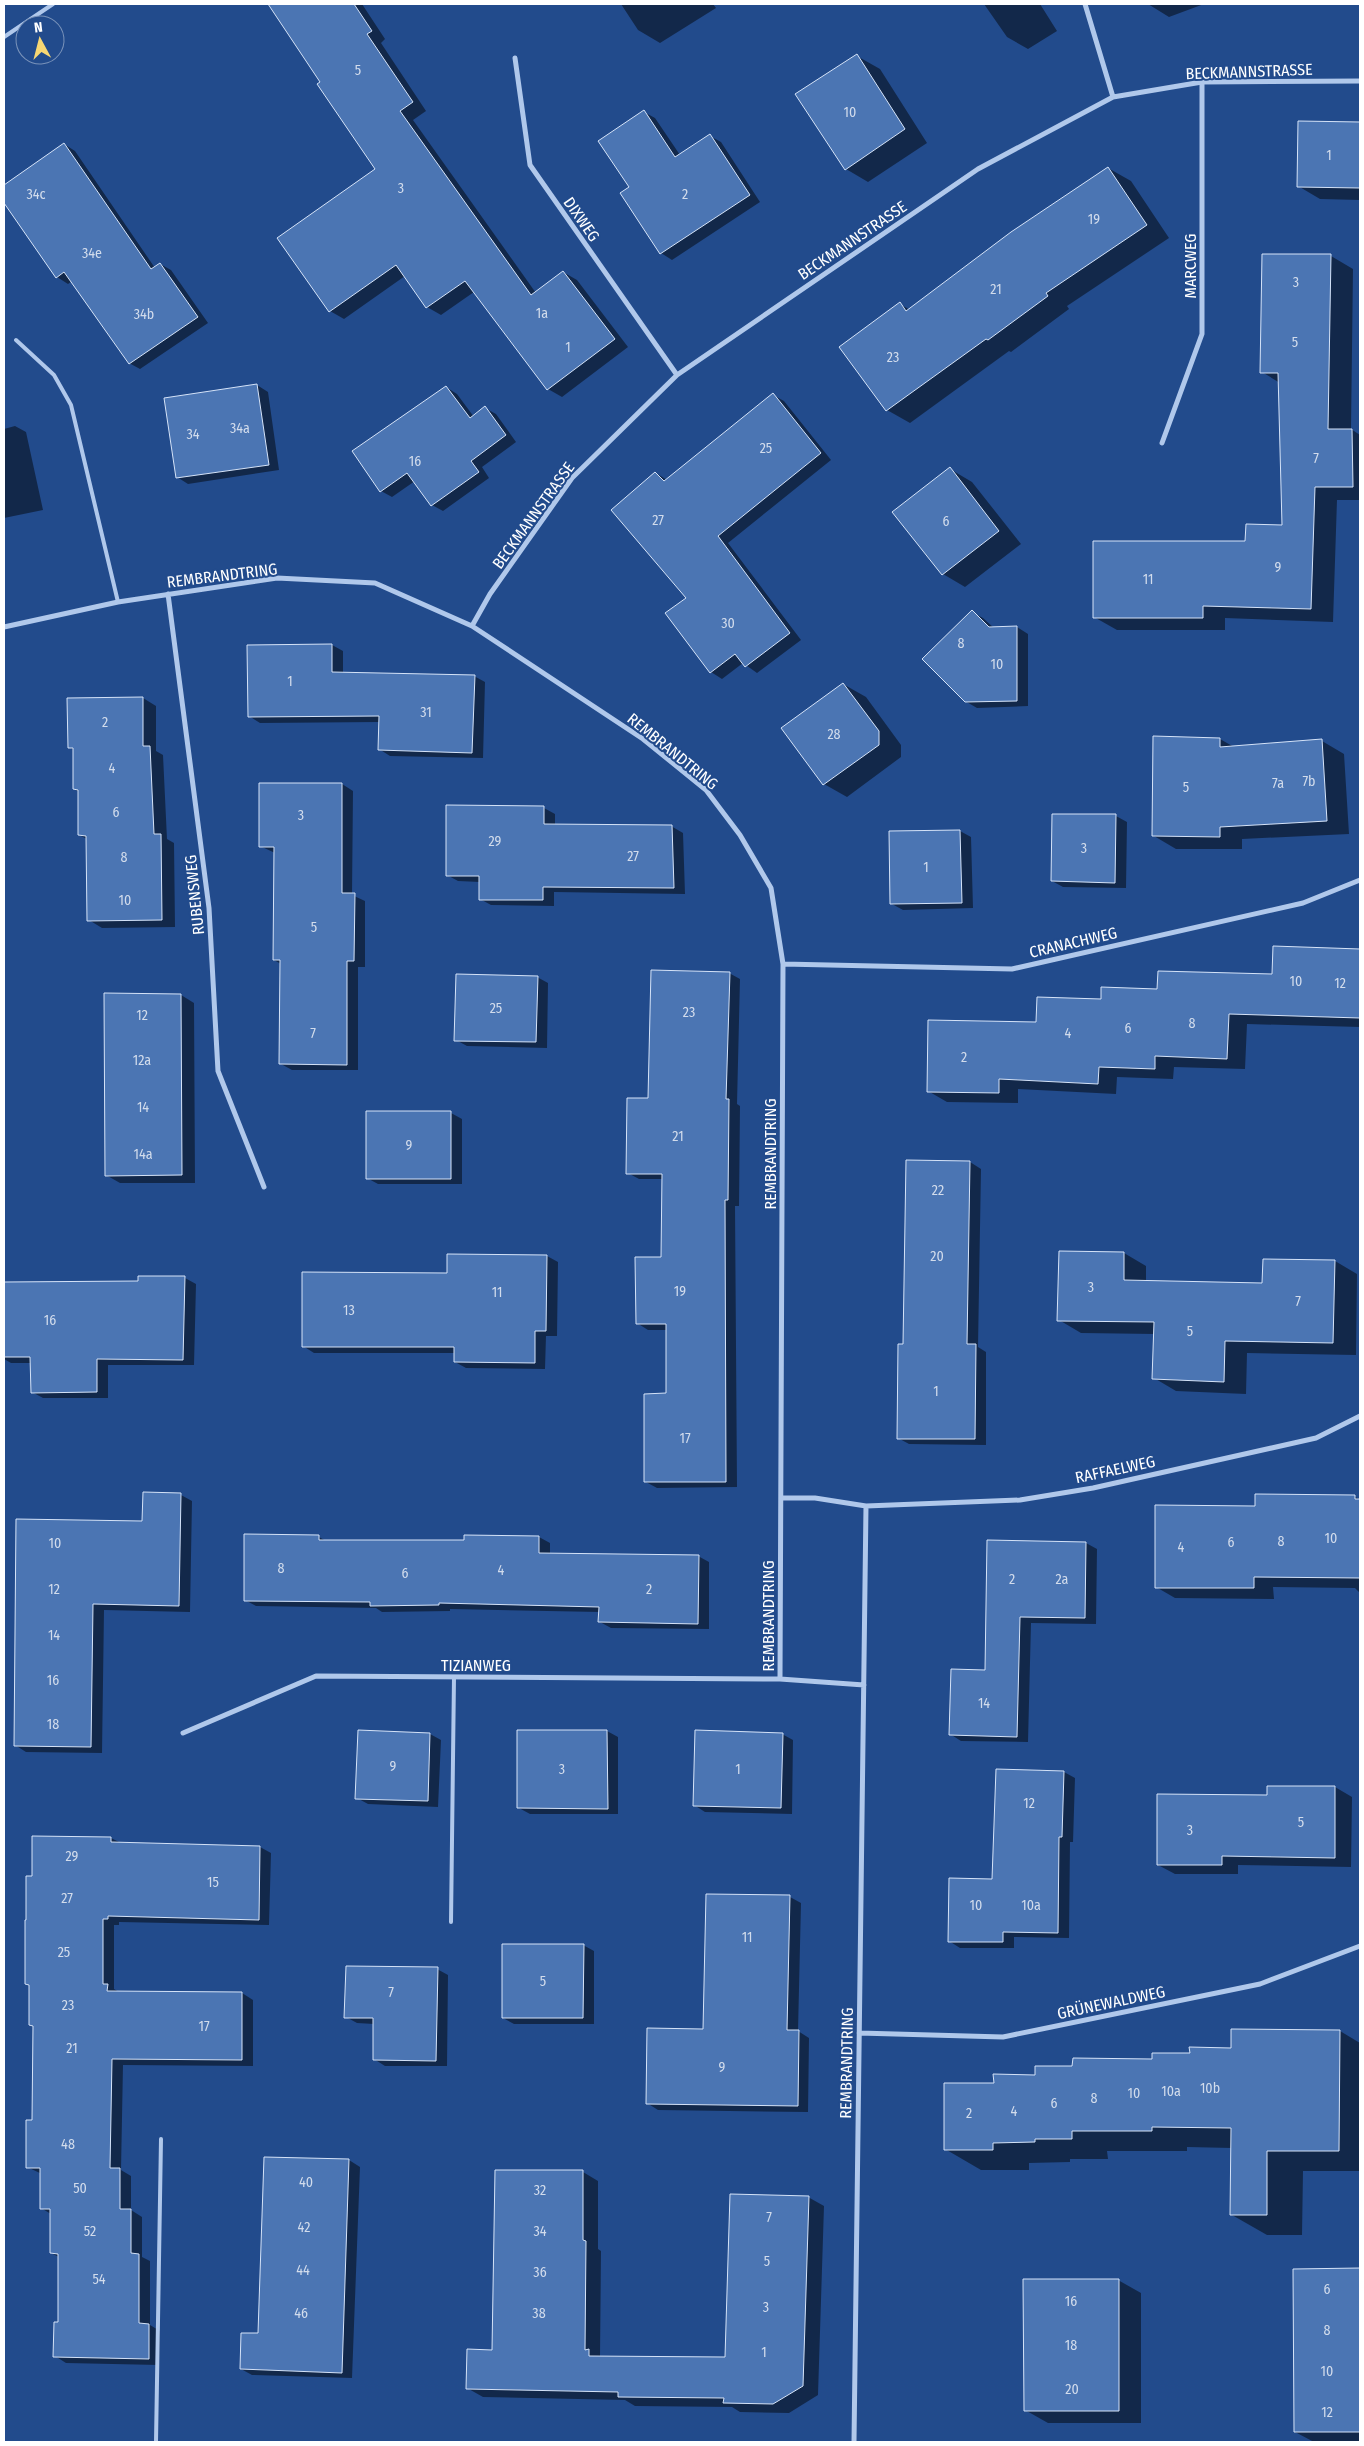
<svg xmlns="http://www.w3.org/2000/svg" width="1364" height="2446" font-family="'Fira Sans Condensed',sans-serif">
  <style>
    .shadow { fill: #0007 }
    .building { fill: #4b75b3; stroke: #d5e3f8 }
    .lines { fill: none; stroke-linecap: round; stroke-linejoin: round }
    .service { stroke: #b0c8eb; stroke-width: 4 }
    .minor { stroke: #b0c8eb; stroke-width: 5 }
    .labels { text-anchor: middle; stroke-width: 4; stroke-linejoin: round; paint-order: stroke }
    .number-label { font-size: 14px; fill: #d2dcec }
    .street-label { font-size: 16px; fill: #fff; stroke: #224b8c }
  </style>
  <rect width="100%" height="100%" fill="#224b8c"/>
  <path class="shadow" d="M290,4H362L385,39L381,43L426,111L413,120L536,293L563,272L577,280L628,347L562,397L548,389L474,292L441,315L427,307L405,276L344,319L330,311L376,170L276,13Z
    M621,4H713L716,8L660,43L638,30Z
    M984,4H1040L1057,31L1028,49L1007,37Z
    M1148,4H1204L1169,17Z
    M857,56L880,69L927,143L868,182L846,169Z
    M644,112L655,118L680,155L710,136L721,142L760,202L672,260L661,253L631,187Z
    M1350,123L1360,129V200L1320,199L1298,186Z
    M64,144L75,151L155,268L160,264L171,270L208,323L140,369L129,363L72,281L68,284L57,277L4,201V186Z
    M1108,168L1131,181L1169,238L1067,306L1069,309L1011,352L1009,351L910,423L887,410L900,304L910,310Z
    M1263,255L1331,256L1353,269L1351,429L1360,435V500H1337L1333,622L1225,618V630H1117L1094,617L1246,542L1283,527L1280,383L1262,372Z
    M257,385L268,392L279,470L188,484L177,477Z
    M446,387L457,394L474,417L485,408L496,414L516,442L482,467L489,478L443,511L432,505L415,481L392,497L381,491Z
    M773,395L784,401L831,460L728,543L801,640L757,673L743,663L722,679L711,672L688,598L656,473L667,480Z
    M15,426L26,432L43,510L4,518V429Z
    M950,469L972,482L1021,544L965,587L943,574Z
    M972,612L983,618L994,628L1017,627L1028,634V706L977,708L965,701Z
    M332,645L343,651V673L474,676L485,682L483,758L390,756L379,749L380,722L260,723L249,716Z
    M843,684L866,697L901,745V757L847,797L824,784Z
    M143,698L156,706V751L163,755L167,839L174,843L175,927L102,928L89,920L87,839L79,835V792L74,789V750L69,747Z
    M1220,739L1234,747L1322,741L1344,754L1349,834L1242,839V849H1176L1154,836Z
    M261,784H342L353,791L352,895L365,901V967H358V1070H292L281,1064V964L274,960L275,853L260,846Z
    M544,808L555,814V826H671L683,833L685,894L554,892V906L491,905L480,899V882L458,881L447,875Z
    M1116,816L1127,822L1126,888L1063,887L1052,881Z
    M960,831L971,837L973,908L903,910L892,904L890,833Z
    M1274,947L1360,950V1027L1247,1024L1245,1069L1174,1067L1173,1079L1117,1077L1116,1094L1018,1089V1103L947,1102L928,1091L1037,1024L1102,1001L1159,990L1273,975Z
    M729,973L740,979L737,1104L740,1106L739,1206H735L737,1487L657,1488L646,1482L667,1395V1330H648L637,1323L662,1259L663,1179H639L628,1173L649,1099Z
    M537,977L548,983L547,1048L467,1046L456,1040Z
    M181,995L194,1003L195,1183H120L106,1175Z
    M451,1113L462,1119V1184H378L367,1178Z
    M970,1162L981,1169L978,1347L986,1352V1445L909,1444L898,1438L904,1345Z
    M1060,1253H1124L1146,1266V1281L1263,1285L1335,1261L1357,1274L1356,1355L1247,1353L1246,1394L1176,1391L1154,1378L1155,1334L1081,1333L1059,1320Z
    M547,1256L558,1262L557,1336H546L545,1369L466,1368L455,1362V1353H314L303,1346L448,1274Z
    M185,1278L196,1284L194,1365H108V1398H43L32,1392V1363H11L4,1359V1284L140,1282Z
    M181,1495L192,1501L190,1612L104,1610L102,1753L26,1752L15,1745L18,1521L143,1523Z
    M1354,1496L1360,1500V1593L1355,1588L1273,1587L1274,1599L1175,1598L1156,1587L1256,1507Z
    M319,1537L326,1541H465L539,1537L550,1543V1554L698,1556L709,1562V1629L611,1628L600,1622V1612L450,1609V1611L382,1612L376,1608L256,1606L245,1600Z
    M988,1541L1086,1543L1097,1549L1096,1624L1031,1623L1028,1742L961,1741L950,1734L986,1671Z
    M607,1731L618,1737V1814H530L519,1808Z
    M430,1734L441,1740L438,1807L368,1804L357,1798Z
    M782,1734L793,1740L792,1814L705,1812L694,1805Z
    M1064,1772L1075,1778L1073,1842H1070L1069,1938L1014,1937V1948H960L949,1941L994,1880Z
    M1335,1787L1352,1797L1351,1867L1238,1865V1874H1175L1158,1865L1268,1797Z
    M34,1837L111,1838L121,1843L260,1847L271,1853L269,1925L119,1922V1925H114V1989L119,1992L242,1993L253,2000V2066L123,2065L121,2170L131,2176V2210L142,2217V2257L150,2261V2325L160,2331L159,2365L66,2363L55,2356L59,2323V2257L51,2253V2214L41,2208L42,2174L27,2167L33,2121L34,2027L30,2025V1986L26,1984L34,1878Z
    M790,1897L801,1903L798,2031L809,2038L808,2112L658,2110L647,2103L704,2030Z
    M583,1945L594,1951V2024H514L503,2018Z
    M437,1969L448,1975L447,2066H385L374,2059V2024L357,2023L346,2017Z
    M1340,2031L1360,2043V2171H1303L1302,2235H1267L1232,2215V2148L1187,2147V2151H1107L1108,2159H1070V2162L1029,2163V2170H981L945,2149L995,2084L1074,2067L1154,2060Z
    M349,2160L360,2167L352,2378L252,2375L241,2369Z
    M583,2172L598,2181V2249L601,2251L600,2357L726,2358L808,2197L824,2206L818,2395L789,2413L740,2412L732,2407L635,2406L625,2400L483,2397L467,2388L494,2351Z
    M1360,2269V2442H1314L1295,2432L1294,2270Z
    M1118,2280L1141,2293V2423H1048L1025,2410Z"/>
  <path class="building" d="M268,4H354L372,31L367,34L413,102L400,111L531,295L563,271L615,339L547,390L465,281L426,308L396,265L329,312L277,238L375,169L317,84L320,82Z
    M857,54L905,129L845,170L795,94Z
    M644,110L675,157L710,134L750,195L660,254L620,193L629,187L598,141Z
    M1298,121L1360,122V188L1297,187Z
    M64,143L151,269L160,263L198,317L129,364L64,272L56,278L4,203V185Z
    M1108,167L1147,225L1046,293L1048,296L988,340L986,339L886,411L839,347L900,302L906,311L1011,232Z
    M1262,254H1331L1328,429H1352L1353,487H1315L1311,609L1203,606V618H1093V541H1245L1246,524L1282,525L1278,373H1260Z
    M257,384L269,465L176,478L164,398Z
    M446,386L470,418L485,406L506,435L471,461L479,472L431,506L407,473L380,492L352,451Z
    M773,393L821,453L718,536L790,633L745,667L735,654L710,673L665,613L686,598L611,510L655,472L664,481Z
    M950,467L999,531L942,575L892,512Z
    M972,610L989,627L1017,626V701L965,702L922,659Z
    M332,644V672L475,675L472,753L378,750L379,716L248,717L247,645Z
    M843,683L879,731V745L823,785L781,728Z
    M143,697V746H150L154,834H161L162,920L87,921L86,836L78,835V790L73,789V748H68L67,698Z
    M1153,736L1220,738V747L1322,739L1327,821L1220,827V837L1152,836Z
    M259,783H342V893H355L354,961H347V1065L279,1064L280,960H273L274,847H259Z
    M446,805L544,806V824L672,825L674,888L543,887V900H479V876H446Z
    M1052,814H1116L1115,883L1051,881Z
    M960,830L962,903L890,904L889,831Z
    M1273,946L1360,949V1018L1229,1014L1227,1059L1155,1056V1069L1099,1067L1098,1084L999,1079V1093L927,1092L928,1020L1036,1022L1037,997L1101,999V987L1157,989L1158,971L1272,974Z
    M651,970L730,972L726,1099H729L728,1200H725L726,1482H644V1394L666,1393V1324H636L635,1257H661L662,1174H626L627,1098H648Z
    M456,974L538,976L536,1042L454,1041Z
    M104,993L181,994L182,1175L105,1176Z
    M366,1111H451V1179H366Z
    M906,1160L970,1161L967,1344H976L975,1439H897L898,1344H903Z
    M1059,1251L1124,1252V1280L1262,1283L1263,1259L1335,1260L1333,1343L1225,1341L1224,1382L1152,1379L1154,1322L1057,1321Z
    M447,1254L547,1255L546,1331H535V1363L454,1362V1347H302V1272L447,1273Z
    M138,1276H185L183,1360L97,1359V1392L31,1393L30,1357H4V1282L138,1281Z
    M143,1492L181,1493L179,1606L93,1604L91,1747L14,1746L16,1519L142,1521Z
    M1255,1494L1355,1495V1499H1360V1578L1254,1577V1588H1155V1505L1255,1506Z
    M244,1534L319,1535V1540H464V1535L539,1536V1553L699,1555L698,1624L598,1622L599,1607L439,1603V1605L370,1606V1602L244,1601Z
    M987,1540L1086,1542L1085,1618L1020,1617L1017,1737L949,1735L951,1669L985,1670Z
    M358,1730L430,1733L428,1801L355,1799Z
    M517,1730H607L608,1809L517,1808Z
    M695,1730L783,1733L781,1808L693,1806Z
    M996,1769L1064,1771L1062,1837H1059L1058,1933L1003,1932V1942H948L949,1878L992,1879Z
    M1267,1786H1335V1858L1222,1856V1865H1157V1794L1267,1795Z
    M32,1836L111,1837V1842L260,1846L259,1920L108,1916V1919H103V1984H108L107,1991L242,1992V2060L112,2059L110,2168H120V2209H131V2253L139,2254V2323L149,2324V2359L53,2357L54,2322H58V2254L50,2253V2209H40V2168H26V2120H32L33,2026L29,2025V1985L25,1984V1920H26V1876H32Z
    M706,1894L790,1895L787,2030H799L798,2106L646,2104L647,2028L703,2029Z
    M502,1944H584L583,2018H502Z
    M346,1966L438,1967L436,2061L373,2060V2018H344Z
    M1231,2029L1340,2030L1339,2151H1267V2215H1230L1231,2128L1152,2127V2131H1072V2139H1035V2142L993,2143V2150H944V2083H994L993,2074L1035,2075V2066H1072L1073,2058L1152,2059V2053H1190L1189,2047L1231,2048Z
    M264,2157L349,2159L342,2373L240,2369L241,2333H258Z
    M495,2170H583V2240L586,2241L585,2350L589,2349V2356L725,2357L730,2194L809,2196L803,2386L773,2404L723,2403L724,2398L618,2397V2392L466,2389L467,2349L492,2350Z
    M1360,2268V2432H1294L1293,2269Z
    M1023,2279H1119V2411H1024Z"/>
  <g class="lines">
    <path class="service" d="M4,37L53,4
      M16,340L54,375L71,405L118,602
      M451,1922L454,1677
      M156,2442L161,2139"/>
    <path class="minor" d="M1085,4L1113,97
      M515,58L530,165L677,375
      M1162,443L1202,334V82
      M168,594L209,908L218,1071L264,1187
      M472,626L490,594L572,478L677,375L978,169L1113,97L1202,82L1360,81
      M4,627L118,602L277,578L375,583L472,626L643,739L706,790L740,835L771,888L783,964L780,1679
      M783,964L1012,969L1303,903L1360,880
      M781,1498H815L866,1506L1020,1500L1093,1488L1316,1438L1360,1416
      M183,1733L316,1676L780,1679L864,1685
      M859,2033L1003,2037L1260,1984L1360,1946
      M854,2442L866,1506"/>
  </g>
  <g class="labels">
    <g class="number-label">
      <text x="358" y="75">5</text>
      <text x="850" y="117">10</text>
      <text x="1329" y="160">1</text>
      <text x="401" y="193">3</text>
      <text x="36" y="199">34c</text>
      <text x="685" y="199">2</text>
      <text x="1094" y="224">19</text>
      <text x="92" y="258">34e</text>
      <text x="1296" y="287">3</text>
      <text x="996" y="294">21</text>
      <text x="542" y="318">1a</text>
      <text x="144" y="319">34b</text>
      <text x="1295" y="347">5</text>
      <text x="568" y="352">1</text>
      <text x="893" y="362">23</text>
      <text x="240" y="433">34a</text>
      <text x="193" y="439">34</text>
      <text x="766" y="453">25</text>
      <text x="1316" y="463">7</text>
      <text x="415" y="466">16</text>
      <text x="658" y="525">27</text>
      <text x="946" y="526">6</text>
      <text x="1278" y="572">9</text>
      <text x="1148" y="584">11</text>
      <text x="728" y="628">30</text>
      <text x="961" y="648">8</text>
      <text x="997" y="669">10</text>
      <text x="290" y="686">1</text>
      <text x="426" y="717">31</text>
      <text x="105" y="727">2</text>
      <text x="834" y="739">28</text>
      <text x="112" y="773">4</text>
      <text x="1309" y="786">7b</text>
      <text x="1278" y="788">7a</text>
      <text x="1186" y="792">5</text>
      <text x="116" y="817">6</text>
      <text x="301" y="820">3</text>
      <text x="495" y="846">29</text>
      <text x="1084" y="853">3</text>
      <text x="633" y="861">27</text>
      <text x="124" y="862">8</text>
      <text x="926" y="872">1</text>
      <text x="125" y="905">10</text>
      <text x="314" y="932">5</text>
      <text x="1296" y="986">10</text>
      <text x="1340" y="988">12</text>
      <text x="496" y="1013">25</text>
      <text x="689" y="1017">23</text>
      <text x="142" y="1020">12</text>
      <text x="1192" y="1028">8</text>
      <text x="1128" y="1033">6</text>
      <text x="313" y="1038">7</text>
      <text x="1068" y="1038">4</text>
      <text x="964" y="1062">2</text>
      <text x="142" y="1065">12a</text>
      <text x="143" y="1112">14</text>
      <text x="678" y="1141">21</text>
      <text x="409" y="1150">9</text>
      <text x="143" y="1159">14a</text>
      <text x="938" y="1195">22</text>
      <text x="937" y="1261">20</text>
      <text x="1091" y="1292">3</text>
      <text x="680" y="1296">19</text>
      <text x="497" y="1297">11</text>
      <text x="1298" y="1306">7</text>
      <text x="349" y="1315">13</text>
      <text x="50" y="1325">16</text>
      <text x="1190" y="1336">5</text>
      <text x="936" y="1396">1</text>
      <text x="685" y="1443">17</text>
      <text x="1331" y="1543">10</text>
      <text x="1281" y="1546">8</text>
      <text x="1231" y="1547">6</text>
      <text x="55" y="1548">10</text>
      <text x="1181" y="1552">4</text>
      <text x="281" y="1573">8</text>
      <text x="501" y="1575">4</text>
      <text x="405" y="1578">6</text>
      <text x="1012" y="1584">2</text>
      <text x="1062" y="1584">2a</text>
      <text x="54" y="1594">12</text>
      <text x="649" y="1594">2</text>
      <text x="54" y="1640">14</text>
      <text x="53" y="1685">16</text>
      <text x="984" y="1708">14</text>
      <text x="53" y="1729">18</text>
      <text x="393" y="1771">9</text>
      <text x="562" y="1774">3</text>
      <text x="738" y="1774">1</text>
      <text x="1029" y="1808">12</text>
      <text x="1301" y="1827">5</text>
      <text x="1190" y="1835">3</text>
      <text x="72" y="1861">29</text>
      <text x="213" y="1887">15</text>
      <text x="67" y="1903">27</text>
      <text x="976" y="1910">10</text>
      <text x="1031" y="1910">10a</text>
      <text x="747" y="1942">11</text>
      <text x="64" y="1957">25</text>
      <text x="543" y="1986">5</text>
      <text x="391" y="1997">7</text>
      <text x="68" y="2010">23</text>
      <text x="204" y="2031">17</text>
      <text x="72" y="2053">21</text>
      <text x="722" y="2072">9</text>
      <text x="1210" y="2093">10b</text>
      <text x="1171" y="2096">10a</text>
      <text x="1134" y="2098">10</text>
      <text x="1094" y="2103">8</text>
      <text x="1054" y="2108">6</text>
      <text x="1014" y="2116">4</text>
      <text x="969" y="2118">2</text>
      <text x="68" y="2149">48</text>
      <text x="306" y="2187">40</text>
      <text x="80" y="2193">50</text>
      <text x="540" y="2195">32</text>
      <text x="769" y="2222">7</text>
      <text x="304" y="2232">42</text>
      <text x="90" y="2236">52</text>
      <text x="540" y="2236">34</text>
      <text x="767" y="2266">5</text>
      <text x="303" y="2275">44</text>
      <text x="540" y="2277">36</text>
      <text x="99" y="2284">54</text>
      <text x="1327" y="2294">6</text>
      <text x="1071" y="2306">16</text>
      <text x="766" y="2312">3</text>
      <text x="301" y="2318">46</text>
      <text x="539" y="2318">38</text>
      <text x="1327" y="2335">8</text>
      <text x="1071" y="2350">18</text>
      <text x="764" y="2357">1</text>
      <text x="1327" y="2376">10</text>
      <text x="1072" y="2394">20</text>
      <text x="1327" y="2417">12</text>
    </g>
    <g class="street-label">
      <text transform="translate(1249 71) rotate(-2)" y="6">BECKMANNSTRASSE</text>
      <text transform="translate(582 219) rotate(55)" y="6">DIXWEG</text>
      <text transform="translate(852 240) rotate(-34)" y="6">BECKMANNSTRASSE</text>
      <text transform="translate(1190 266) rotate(-90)" y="6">MARCWEG</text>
      <text transform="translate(533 515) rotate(-54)" y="6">BECKMANNSTRASSE</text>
      <text transform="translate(222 575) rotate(-7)" y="6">REMBRANDTRING</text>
      <text transform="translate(673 751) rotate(39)" y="6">REMBRANDTRING</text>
      <text transform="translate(194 895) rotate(-96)" y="6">RUBENSWEG</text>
      <text transform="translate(1073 942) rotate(-13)" y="6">CRANACHWEG</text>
      <text transform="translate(770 1154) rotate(-90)" y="6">REMBRANDTRING</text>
      <text transform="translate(1115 1469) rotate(-12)" y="6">RAFFAELWEG</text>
      <text transform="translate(768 1616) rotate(-90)" y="6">REMBRANDTRING</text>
      <text x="476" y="1671">TIZIANWEG</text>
      <text transform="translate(1111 2002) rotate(-12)" y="6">GRÜNEWALDWEG</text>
      <text transform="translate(846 2063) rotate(-89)" y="6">REMBRANDTRING</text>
    </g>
  </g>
  <rect width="1364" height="2446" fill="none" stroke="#ffffff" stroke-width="10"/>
  <g transform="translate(40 40) rotate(353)"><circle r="24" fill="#224b8c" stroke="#7a93ba"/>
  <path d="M0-4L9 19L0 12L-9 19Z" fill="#f7d773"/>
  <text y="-8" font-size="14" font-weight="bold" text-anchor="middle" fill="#ffffff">N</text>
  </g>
</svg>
